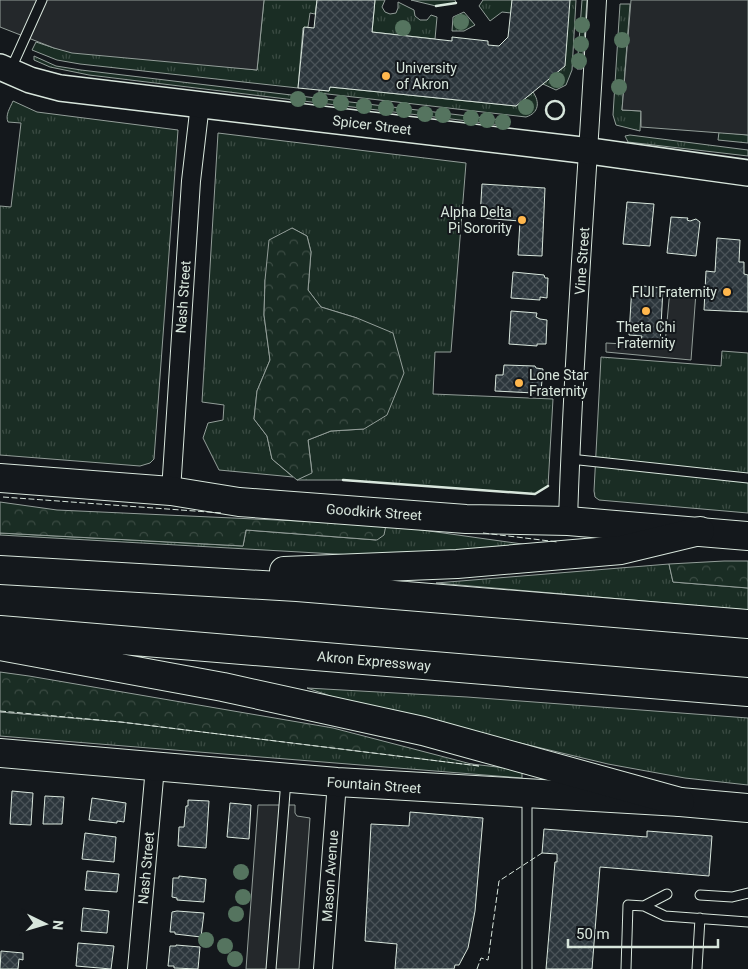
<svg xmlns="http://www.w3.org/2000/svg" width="748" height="969" font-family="Roboto,sans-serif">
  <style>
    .grass { fill: url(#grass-tufts); stroke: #939e99 }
    .forest { fill: url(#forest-crowns); stroke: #939e99 }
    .parking { fill: #24282b; stroke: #939e99 }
    .building { fill: url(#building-cross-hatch); stroke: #d8e6dc }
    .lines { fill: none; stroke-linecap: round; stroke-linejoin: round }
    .lane-casing { stroke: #d8e6dc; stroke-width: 11 }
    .street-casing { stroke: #d8e6dc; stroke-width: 20 }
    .secondary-casing { stroke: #d8e6dc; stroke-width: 28 }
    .primary-casing { stroke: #d8e6dc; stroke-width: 30 }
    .highway-casing { stroke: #d8e6dc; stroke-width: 30 }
    .lane { stroke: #14181c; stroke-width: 9 }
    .street { stroke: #14181c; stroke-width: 18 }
    .secondary { stroke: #14181c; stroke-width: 25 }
    .primary { stroke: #14181c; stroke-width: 28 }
    .highway { stroke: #14181c; stroke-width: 28 }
    .fence { stroke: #d8e6dc; stroke-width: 1; stroke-dasharray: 6 2.5; stroke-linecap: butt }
    .wall { stroke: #d8e6dc; stroke-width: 2.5 }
    .tree { fill: #55745f }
    .poi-dot { fill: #ffb74d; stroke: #14181c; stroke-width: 2 }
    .labels { text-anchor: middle; stroke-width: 4; stroke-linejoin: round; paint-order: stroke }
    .poi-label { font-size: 14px; fill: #d8e6dc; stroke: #14181c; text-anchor: start }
    .street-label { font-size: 14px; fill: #d8e6dc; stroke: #14181c }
  </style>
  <defs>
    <pattern id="grass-tufts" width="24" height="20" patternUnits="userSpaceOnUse" patternTransform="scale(1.25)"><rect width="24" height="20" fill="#1a2d24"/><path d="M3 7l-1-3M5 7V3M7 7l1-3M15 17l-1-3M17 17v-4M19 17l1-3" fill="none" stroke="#3b4b43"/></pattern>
    <pattern id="forest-crowns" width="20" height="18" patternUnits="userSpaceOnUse" patternTransform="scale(1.25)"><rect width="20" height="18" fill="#1a2d24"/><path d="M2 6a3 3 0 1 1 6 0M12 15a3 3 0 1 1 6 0" fill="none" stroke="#3b4b43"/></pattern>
    <pattern id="building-cross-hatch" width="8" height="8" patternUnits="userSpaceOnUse" patternTransform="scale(1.25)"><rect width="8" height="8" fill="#2c363c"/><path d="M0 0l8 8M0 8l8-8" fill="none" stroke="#4a5358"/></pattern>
  </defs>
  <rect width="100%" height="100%" fill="#14181c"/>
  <path class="grass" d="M264,0H317L315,14L310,13L308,27L303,28L298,88L80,64L57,60L32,50L36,42L54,48L257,70Z
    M375,0H385L382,7L385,12L390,14L396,13L398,8V2L414,10L415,16L420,20H427L431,15L437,17L435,39L372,32Z
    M411,0H455L456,3L436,6Z
    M483,0H512L511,13L502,12L490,21L479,6Z
    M570,0H576L572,70L566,85L556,90L543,84Z
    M582,0H587L582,69H577Z
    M620,4H630L622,110L641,111L640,131L616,125L613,115Z
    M464,12L475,25L464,31H452L453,17Z
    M34,56L56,66L81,70L510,121L509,126L89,75L50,67L34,60Z
    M330,87L516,106L533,92C540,102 539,113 526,117L319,93V90L329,91Z
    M13,101L37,112L178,130L154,459L150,463L140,466L0,455V206L11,207L21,123L8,122C5,115 10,108 13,101Z
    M719,132L748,135V143L718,140Z
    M218,133L466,163L451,352H435L433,394L553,399L548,486L535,494L343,480H297L312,472L308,440L331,431L364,429L357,318L321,307L308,290L311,252L307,236L292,228L265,280L264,315L270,360L257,391L254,419L267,436L272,459L293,477L219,470L203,438L208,423L223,420L224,405L202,402Z
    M630,135L748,150V156L628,142L625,136Z
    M722,351L748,353V513L599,500L595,497L594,491L601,357L721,366Z
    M386,525L558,549L388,557L0,535V533L243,546L246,530L376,540Z
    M669,564L673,582L748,588V610L436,583Z
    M307,688L467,697L748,718V785L685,778L608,764L348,702Z
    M0,712L121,722L522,770V778L0,736Z"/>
  <path class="forest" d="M292,228L307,236L311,252L308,290L321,307L357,318L393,333L404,373L387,415L364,429L331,431L308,440L312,473L297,480L272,459L267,436L254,419L257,391L270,360L264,315L265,280L269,240Z
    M0,502L57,510L386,525L384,535L377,540L246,530L243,546L0,533Z
    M724,561H748V588L673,582L669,564Z
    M0,672L29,676L333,728L479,766L121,722L0,712Z"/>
  <path class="parking" d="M0,0H264L257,70L72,53L54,48L0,27Z
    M631,0H748V135L641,127V111L622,110Z
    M670,289L696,292L691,360L606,352V343L662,346L665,344Z
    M258,805H295V813L297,816L310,818L299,969H246Z"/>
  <path class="building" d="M317,0H375L372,32L452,41V37L488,41V45L499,46L508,37L512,0H570L565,66L516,106L330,87L329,91L298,88L304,27L314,28Z
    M482,184L545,188L542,256L518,255L520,221L480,218Z
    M627,202L654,204L650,246L623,244Z
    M671,217L688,218L687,220L690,221L696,219L700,222L696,256L667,253Z
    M717,238L740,240L739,262H744V274L748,275V312L704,310L706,271L715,272Z
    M513,272L544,275L545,278H548L547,298L540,297V300L511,298Z
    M632,285L663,288L660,345L640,344L642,336L629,335Z
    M511,311L537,313L536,317L540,319L547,320L546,344H537V346L509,344Z
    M504,365L535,366L536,368L543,369L541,391H535L534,393L495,391L496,375H503Z
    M12,791L33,793L31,825L10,824Z
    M45,796L64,797L62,824H43Z
    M92,798L126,803L124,822L117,821V823L89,820Z
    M188,800L209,801L206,848L178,846L179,827H184L186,806H188Z
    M230,803L251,805L249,839L227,837Z
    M410,812L483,818L475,911L468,948L459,965H455L454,969H395L397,944L365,941L371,824L409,826Z
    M544,829L647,837V831L712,836L709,876L600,867L592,969H546L555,862H557V854L542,853Z
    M85,833L116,837L114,862L82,859Z
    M87,871L119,874L117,892L85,890Z
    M179,876L206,879L204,902L177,900V898L172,897L173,878H179Z
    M83,908L109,911L107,933L81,931Z
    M177,911L204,913L201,937L175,934V932H170L172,912Z
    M78,943L114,946L111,969L76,966Z
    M176,945L200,947L198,969L174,968V966H168L170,946H176Z
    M1,951L23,953V960L19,959L18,969H0Z"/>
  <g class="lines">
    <g class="lane-casing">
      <path id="lane" d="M10,71L42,0
        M570,459L748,478
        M700,895L732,897L748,893
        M644,906L667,894
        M271,969L286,780
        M527,969V797
        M626,969L628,905L644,906L665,916L748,922
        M697,969L700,918"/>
    </g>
    <g class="street-casing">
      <path id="street" d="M171,491L191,181L200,104
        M568,521C573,347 588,174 597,0
        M137,969L155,767
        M323,969L337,782"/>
    </g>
    <g class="secondary-casing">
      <path id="secondary" d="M0,67L30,80L60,88L590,151L748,173"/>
    </g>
    <g class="primary-casing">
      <path id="primary" d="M0,478L171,491L239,502L466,519L568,521L748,536
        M0,753L337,782L680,802L748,808"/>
    </g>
    <g class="highway-casing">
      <path id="highway" d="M0,570L297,587L748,624
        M284,571L457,564L621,550L700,531
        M0,630L748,692
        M0,646L223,687L423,731L680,802"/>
    </g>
    <use href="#lane" class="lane"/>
    <use href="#street" class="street"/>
    <use href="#secondary" class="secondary"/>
    <use href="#primary" class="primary"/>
    <use href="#highway" class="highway"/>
    <path class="fence" d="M3,497L222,513
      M483,533L558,542
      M0,711L121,722L479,766
      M477,969L481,958L488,960L499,881L542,853"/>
    <path class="wall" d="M436,6L456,3
      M546 110a9 9 0 1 1 18 0a9 9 0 1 1-18 0Z
      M343,480L535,494L548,486"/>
  </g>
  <g class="tree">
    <circle cx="461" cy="22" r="8"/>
    <circle cx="582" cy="25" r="8"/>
    <circle cx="403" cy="28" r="8"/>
    <circle cx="622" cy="40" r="8"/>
    <circle cx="581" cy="44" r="8"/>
    <circle cx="579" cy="61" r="8"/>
    <circle cx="557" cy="80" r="8"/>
    <circle cx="619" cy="87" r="8"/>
    <circle cx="298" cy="99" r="8"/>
    <circle cx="320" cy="100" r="8"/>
    <circle cx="341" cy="103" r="8"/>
    <circle cx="364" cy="106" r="8"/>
    <circle cx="526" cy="107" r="8"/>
    <circle cx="386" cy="108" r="8"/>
    <circle cx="404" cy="110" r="8"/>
    <circle cx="425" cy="114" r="8"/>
    <circle cx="443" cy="115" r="8"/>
    <circle cx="471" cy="118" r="8"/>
    <circle cx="487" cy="120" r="8"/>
    <circle cx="503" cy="122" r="8"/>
    <circle cx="241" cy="872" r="8"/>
    <circle cx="243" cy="897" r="8"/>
    <circle cx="236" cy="914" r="8"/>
    <circle cx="206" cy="940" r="8"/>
    <circle cx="225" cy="946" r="8"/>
    <circle cx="235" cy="959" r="8"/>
  </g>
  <g class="poi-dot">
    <circle cx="386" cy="76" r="5"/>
    <circle cx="522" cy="220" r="5"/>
    <circle cx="727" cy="292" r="5"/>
    <circle cx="646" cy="311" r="5"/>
    <circle cx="519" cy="383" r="5"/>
  </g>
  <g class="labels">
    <g class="poi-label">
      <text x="396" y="73">University<tspan x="396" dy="16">of Akron</tspan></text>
      <text x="512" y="217" text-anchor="end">Alpha Delta<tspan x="512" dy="16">Pi Sorority</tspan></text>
      <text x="717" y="297" text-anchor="end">FIJI Fraternity</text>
      <text x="646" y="332" text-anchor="middle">Theta Chi<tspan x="646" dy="16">Fraternity</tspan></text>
      <text x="529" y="380">Lone Star<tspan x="529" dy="16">Fraternity</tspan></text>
    </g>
    <g class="street-label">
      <text transform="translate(372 125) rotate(7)" y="5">Spicer Street</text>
      <text transform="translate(582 261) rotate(-86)" y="5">Vine Street</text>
      <text transform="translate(183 297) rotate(-86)" y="5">Nash Street</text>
      <text transform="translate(374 512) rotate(4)" y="5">Goodkirk Street</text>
      <text transform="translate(374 661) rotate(5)" y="5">Akron Expressway</text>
      <text transform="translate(374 785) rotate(4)" y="5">Fountain Street</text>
      <text transform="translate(146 868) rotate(-85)" y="5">Nash Street</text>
      <text transform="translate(330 876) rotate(-86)" y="5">Mason Avenue</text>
    </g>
  </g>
  <g transform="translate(45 924) rotate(95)" stroke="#14181c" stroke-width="4" paint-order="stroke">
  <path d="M0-4L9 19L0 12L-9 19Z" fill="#d8e6dc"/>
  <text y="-8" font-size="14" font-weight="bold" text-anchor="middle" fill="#d8e6dc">N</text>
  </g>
  <path d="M568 939v8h150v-8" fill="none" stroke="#d8e6dc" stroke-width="2.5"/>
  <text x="576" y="939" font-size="15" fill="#d8e6dc" stroke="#14181c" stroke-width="4" paint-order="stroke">50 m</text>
</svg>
